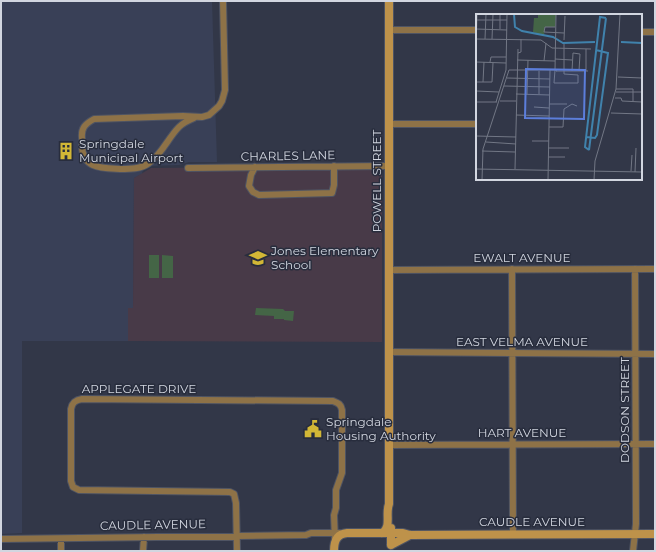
<svg xmlns="http://www.w3.org/2000/svg" width="656" height="552" font-family="Montserrat,sans-serif">
  <style>
    .built { fill: #394057 }
    .education { fill: #483a48 }
    .green { fill: #446546 }
    .lines { fill: none; stroke-linecap: round; stroke-linejoin: round }
    .street-casing { stroke: #4f5463; stroke-width: 8 }
    .secondary-casing { stroke: #4f5463; stroke-width: 10 }
    .street { stroke: #8e7247; stroke-width: 6 }
    .secondary { stroke: #be924a; stroke-width: 8 }
    .labels { text-anchor: middle; stroke-width: 3; stroke-linejoin: round; paint-order: stroke }
    .poi-label { font-size: 12px; fill: #d2d6e0; stroke: #282d3d; text-anchor: start }
    .street-label { font-size: 12px; fill: #d2d6e0; stroke: #282d3d }
    .inset-river { fill: none; stroke: #4082ac; stroke-width: 2 }
    .inset-road { fill: none; stroke: #727785; stroke-width: 1 }
    .view { fill: #5c7edb; fill-opacity: 0.15; stroke: #5c7edb; stroke-width: 2 }
    .inset-edge { fill: none; stroke: #d2d6e0; stroke-width: 2 }
  </style>
  <rect width="100%" height="100%" fill="#323748"/>
  <path class="built" d="M1,1H212L217,162H189L179,165L149,166L143,170L142,174L134,178L133,308H128V341H22V533L1,534Z"/>
  <path class="education" d="M382,166V342L128,341V308H133L134,178L151,168Z"/>
  <path class="green" d="M149,255H159V278H149Z
    M162,255L173,256V278H162Z
    M256,308L283,309L285,311H294L293,321L284,320V319H274V316L255,315Z"/>
  <g class="lines">
    <g class="street-casing">
      <path id="street" d="M389,30H477
        M641,32H655
        M389,124H477
        M82,138C81,128 85,124 94,119L183,116L202,117L209,115L219,106L222,101L225,90L223,1
        M82,145C82,169 102,168 120,169C130,169 141,169 149,163C162,154 168,138 179,127C183,123 189,120 194,118
        M255,167L251,175L249,186L253,192L259,195L332,193L334,185V166
        M188,168L389,166
        M512,269L513,534
        M389,270L655,269
        M389,352L655,354
        M389,445L655,444
        M1,539L306,535L311,533H339
        M61,551V539
        M143,551L144,537
        M237,551L236,503L234,494L230,492L79,490L73,487L71,481V409C72,403 75,400 82,399L333,401C338,403 341,404 342,410V473L336,490V508L334,515L335,541
        M633,551L636,524L635,269"/>
    </g>
    <g class="secondary-casing">
      <path id="secondary" d="M382,533C392,527 385,514 389,504V1
        M391,545V528
        M391,545L410,535
        M334,551C334,542 336,534 347,533H403L410,535L655,534"/>
    </g>
    <use href="#street" class="street"/>
    <use href="#secondary" class="secondary"/>
  </g>
  <defs>
    <g id="building-bare" transform="scale(1.38)"><path d="M-4-6H4V6H1V3H-1V6H-4ZM-2.5-4.3h1.7v1.8h-1.7ZM.8-4.3h1.7v1.8H.8ZM-2.5-1h1.7V.8h-1.7ZM.8-1h1.7V.8H.8Z" fill="#d2b736" stroke="#282d3d" stroke-width="2.5" paint-order="stroke"/></g>
    <g id="school-bare" transform="scale(1.38)"><path d="M0-5L7-2L0 1L-7-2ZM-4 1L0 2.5L4 1V4Q0 6-4 4Z" fill="#d2b736" stroke="#282d3d" stroke-width="2.5" paint-order="stroke"/></g>
    <g id="civic-bare" transform="scale(1.38)"><path d="M-.6-6.5H3V-4.5H.6V-3L4-1V1h2V6H-6V1h2V-1L-.6-3ZM-1.2 2.5V6h2.4V2.5Z" fill="#d2b736" stroke="#282d3d" stroke-width="2.5" paint-order="stroke"/></g>
  </defs>
  <g fill-rule="evenodd">
    <use href="#building-bare" x="66" y="151"/>
    <use href="#school-bare" x="258" y="258"/>
    <use href="#civic-bare" x="313" y="429"/>
  </g>
  <g class="labels">
    <g class="poi-label">
      <text x="79" y="148">Springdale<tspan x="79" dy="14">Municipal Airport</tspan></text>
      <text x="271" y="255">Jones Elementary<tspan x="271" dy="14">School</tspan></text>
      <text x="326" y="426">Springdale<tspan x="326" dy="14">Housing Authority</tspan></text>
    </g>
    <g class="street-label">
      <text transform="translate(288 156) rotate(-1)" y="4">CHARLES LANE</text>
      <text transform="translate(377 181) rotate(-90)" y="4">POWELL STREET</text>
      <text x="522" y="262">EWALT AVENUE</text>
      <text x="522" y="346">EAST VELMA AVENUE</text>
      <text x="139" y="393">APPLEGATE DRIVE</text>
      <text transform="translate(625 410) rotate(-90)" y="4">DODSON STREET</text>
      <text x="522" y="437">HART AVENUE</text>
      <text x="532" y="526">CAUDLE AVENUE</text>
      <text transform="translate(153 525) rotate(-1)" y="4">CAUDLE AVENUE</text>
    </g>
  </g>
  <g transform="translate(476 14)">
    <rect width="166" height="166" fill="#323748"/>
    <path d="M62,1H80L79,13H69L68,22L57,18L58,4H62Z" fill="#446546"/>
    <path class="inset-river" d="M38,0L39,13L46,17L77,23L87,29L119,28M145,28L166,29M110,123L119,124L121,121L132,39L120,36M113,136L109,133L124,3L130,4M113,136L130,4"/>
    <path class="inset-road" d="M53,0H100M0,6H31M79,13H69L68,18L88,19M0,15L31,16M24,15V0M0,25L65,26L76,34L115,35M9,25L10,0M16,25L17,0M88,26L89,2M0,37L1,0M42,39L45,38V25M79,45L96,46M41,46L79,47M68,47L70,29M0,48L30,49M14,48L15,43H30M80,57H112M81,57L79,56L78,69H102V61L88,60V30M96,57L97,39L104,40L103,57M110,57V35M142,63L166,64M31,64L74,65M0,68H16L17,49M7,68L8,48M28,72L74,73M140,75H157V87M0,77L23,78M140,78H166M40,80L74,81M51,80L52,46M63,80V57M139,84H145L146,87L166,88M24,87H40M0,88H21M20,88L30,56L31,0M73,90H91M58,93L73,94M135,99L166,100M40,101L73,102M73,113H87L88,95L96,90L101,92M0,122L40,123M56,127H73M10,128L40,130M72,134H93M6,137L39,138M72,143H89M0,155L166,158M39,155L42,35M155,157L156,141M159,158L160,134M6,166L7,135L33,56H79L80,0M72,166L74,56M118,166L119,147L140,75L144,0"/>
    <path class="view" d="M50,55L109,56L108,105L49,104Z"/>
    <rect width="166" height="166" class="inset-edge"/>
  </g>
  <rect width="656" height="552" fill="none" stroke="#d2d6e0" stroke-width="4"/>
</svg>
